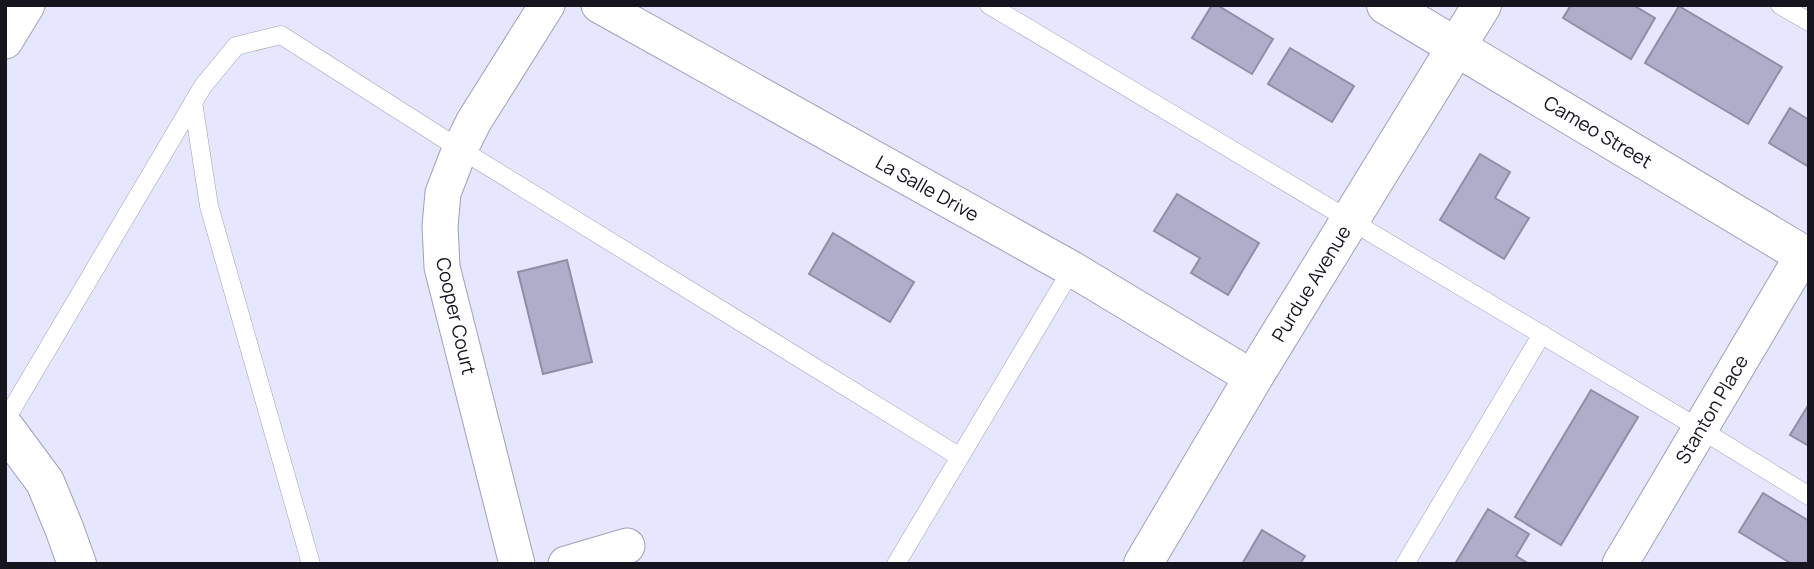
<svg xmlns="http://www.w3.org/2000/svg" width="1814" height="569" font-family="Manrope,sans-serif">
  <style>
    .building { fill: #aeadca; stroke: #8f8ea9; stroke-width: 2 }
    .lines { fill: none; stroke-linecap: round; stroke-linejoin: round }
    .service-casing { stroke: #a0a0bc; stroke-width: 19 }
    .minor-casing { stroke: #a0a0bc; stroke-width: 37 }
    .tertiary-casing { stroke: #a0a0bc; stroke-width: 40 }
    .service { stroke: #fff; stroke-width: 18 }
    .minor { stroke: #fff; stroke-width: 35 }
    .tertiary { stroke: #fff; stroke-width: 38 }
    .labels { text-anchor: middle; stroke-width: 5; stroke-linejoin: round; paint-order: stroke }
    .street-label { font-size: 19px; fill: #15141f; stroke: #fff }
  </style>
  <rect width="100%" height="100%" fill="#e6e6fe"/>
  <path class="building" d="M1212,5H1217L1273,39L1252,74L1192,38Z
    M1571,5H1633L1655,18L1631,59L1563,18Z
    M1679,6L1782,67L1748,124L1645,63Z
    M1290,48L1354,86L1332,122L1268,84Z
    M1790,108L1809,120V167L1769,143Z
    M1480,154L1510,172L1495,198L1529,218L1504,259L1440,220Z
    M1177,194L1259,243L1228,295L1191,273L1200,258L1154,231Z
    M833,233L914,282L890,322L809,274Z
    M567,260L592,362L543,374L518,272Z
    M1591,390L1638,417L1561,545L1515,517Z
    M1809,404V446L1790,435Z
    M1763,493L1809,521V564H1792L1739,532Z
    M1488,509L1529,534L1516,556L1529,564H1455Z
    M1262,530L1305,556L1300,564H1242Z"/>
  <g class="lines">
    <g class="service-casing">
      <path id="service" d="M989,5L1700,429L1809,496
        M1780,5L1809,22
        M193,102L209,206L311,564
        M5,421L203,86L236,46L281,35L460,149L960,457
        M896,564L1072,269
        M1405,564L1542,334"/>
    </g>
    <g class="minor-casing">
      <g id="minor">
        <path id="s1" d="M599,5L1072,269L1253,378"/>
        <path d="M5,41L27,5"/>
        <path d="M517,564L442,267L440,226L443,193L460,149L474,121L547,5"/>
        <path d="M566,564L627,546"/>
        <path id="s2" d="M1620,564L1803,255"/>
      </g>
    </g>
    <g class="tertiary-casing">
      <g id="tertiary">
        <path id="s3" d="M1386,5L1809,258"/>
        <path d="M5,428L45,482L64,528L77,564"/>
        <path id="s4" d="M1143,564L1253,378L1482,5"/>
      </g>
    </g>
    <use href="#service" class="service"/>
    <use href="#minor" class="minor"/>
    <use href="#tertiary" class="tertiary"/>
  </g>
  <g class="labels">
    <g class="street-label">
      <text dy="7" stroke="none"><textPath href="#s3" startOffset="247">Cameo Street</textPath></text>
      <text dy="7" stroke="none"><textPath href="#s1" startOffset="376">La Salle Drive</textPath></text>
      <text dy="7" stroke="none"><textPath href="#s4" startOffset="327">Purdue Avenue</textPath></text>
      <text transform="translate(456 316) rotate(77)" y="7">Cooper Court</text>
      <text dy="7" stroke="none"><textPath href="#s2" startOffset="180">Stanton Place</textPath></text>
    </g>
  </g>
  <rect width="1814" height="569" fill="none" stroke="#15141f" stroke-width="14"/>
</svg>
